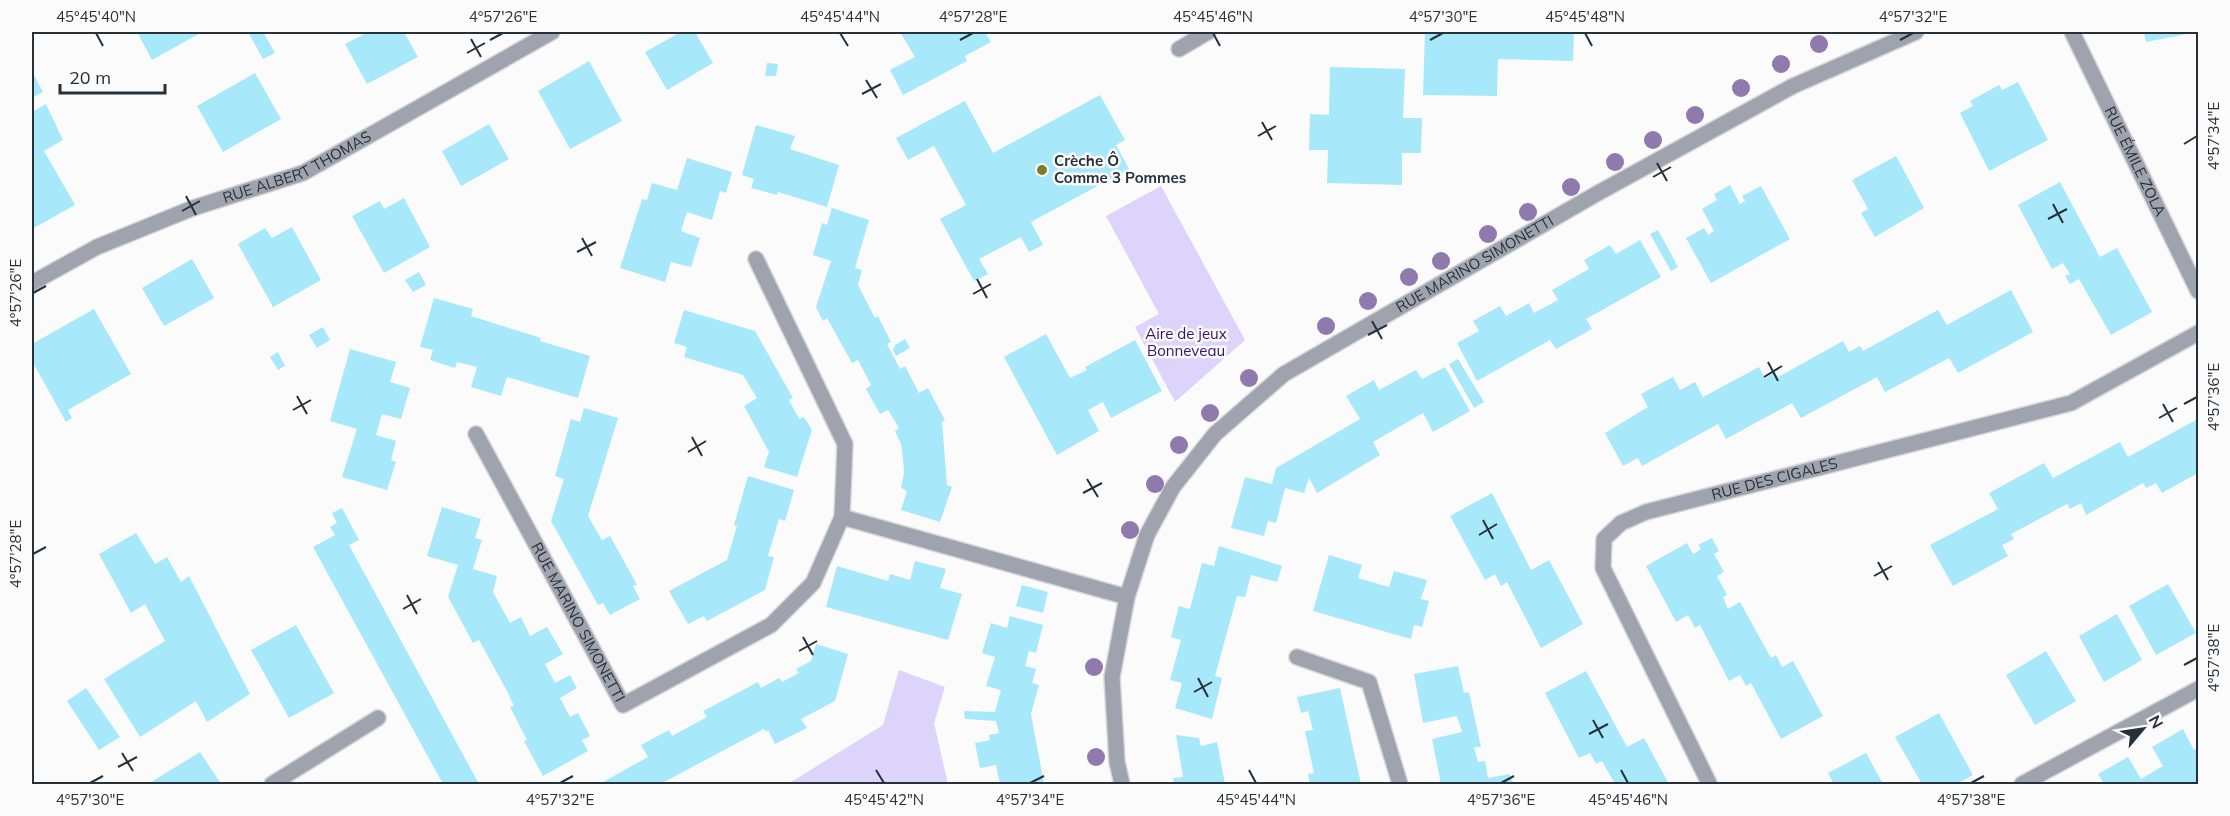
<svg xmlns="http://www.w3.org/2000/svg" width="2230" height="816" font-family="Mulish,sans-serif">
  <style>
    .green { fill: #dcd4fb }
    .building { fill: #a7e9fa }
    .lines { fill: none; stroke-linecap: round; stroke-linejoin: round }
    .street-casing { stroke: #d5d7d8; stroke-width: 18 }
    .street { stroke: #9ea3ae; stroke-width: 15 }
    .tree { fill: #9079ad }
    .ticks { fill: none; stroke: #273139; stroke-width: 2 }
    .poi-dot { fill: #7d7d25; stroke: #fbfbfb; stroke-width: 2 }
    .labels { text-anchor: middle; stroke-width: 5; stroke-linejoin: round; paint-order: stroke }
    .poi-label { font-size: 15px; font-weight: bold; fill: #273139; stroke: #fbfbfb; text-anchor: start }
    .street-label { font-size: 15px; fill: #273139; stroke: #fbfbfb }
    .park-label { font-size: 15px; fill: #380f6e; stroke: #fbfbfb }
    .neatline { fill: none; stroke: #273139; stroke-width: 2 }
    .ticks-label { font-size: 15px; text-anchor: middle; fill: #273139 }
  </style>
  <rect width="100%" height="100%" fill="#fbfbfb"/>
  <path class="green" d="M1161,186L1245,340L1175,402L1135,327L1159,314L1106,216Z
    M899,670L945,687L934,723L948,784H788L883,725Z"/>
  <path class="building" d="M137,32H202L152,60Z
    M248,32H263L275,53L263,59Z
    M368,32H404L418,57L367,84L345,44Z
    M681,32H695L713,63L667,90L645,52Z
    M900,32H985L991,42L965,56L967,61L903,95L890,70L915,57Z
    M1425,32H1574L1573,61L1498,59L1497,96L1423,95Z
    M2144,32H2192V33L2146,42Z
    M589,61L622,121L570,149L538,91Z
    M767,63L778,64L776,76H765Z
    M1330,67L1405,69L1403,118H1422L1421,153H1402V185L1327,183L1328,150H1309L1310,114L1329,115Z
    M32,71L43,92L32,98Z
    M255,73L281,119L223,152L197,106Z
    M2018,82L2048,140L1989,171L1960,113L1973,106L1970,101L1999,85L2002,90Z
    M1100,95L1125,140L1116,145L1129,169L1031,222L1043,245L1029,252L1021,237L979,259L988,274L974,281L940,219L966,205L934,146L908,160L896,138L965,101L993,153Z
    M46,104L63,140L44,151L75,205L32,229V112Z
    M489,124L509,159L461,186L442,151Z
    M756,125L795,136L790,149L839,165L827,207L778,192L777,195L751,188L754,179L742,175Z
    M1896,156L1924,208L1875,237L1861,213L1868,209L1852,180Z
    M687,158L732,172L726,193L720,191L712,220L687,212L681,231L700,238L691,267L671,262L665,282L620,268L642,199L647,200L652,183L677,190Z
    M2060,182L2100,257L2117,248L2152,312L2111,335L2079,279L2070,284L2065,276L2070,274L2063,263L2052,269L2018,205Z
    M1730,185L1740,204L1745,201L1742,196L1761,186L1790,239L1711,283L1686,238L1704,228L1708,235L1714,231L1702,209L1717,200L1714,194Z
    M404,198L430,247L384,273L352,216L380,201L384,209Z
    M832,208L869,220L855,268L862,270L858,285L875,318L878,316L891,342L887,344L900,369L905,366L919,393L928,388L945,420L942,422L947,485L952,487L940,522L901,510L907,491L901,488L904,473L903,458L901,444L895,431L899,428L888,410L880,414L866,389L871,385L858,360L852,363L827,318L823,321L816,307L831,261L813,255L822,223L827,225Z
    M292,227L321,280L273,307L238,244L265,228L272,238Z
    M1658,230L1678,267L1671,271L1650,234Z
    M1640,240L1661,277L1586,319L1592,329L1556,349L1550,340L1477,381L1457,343L1479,331L1473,321L1500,306L1506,316L1529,303L1534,313L1558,300L1552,290L1589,269L1584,260L1610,245L1616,254Z
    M192,259L214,298L164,326L142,288Z
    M419,272L426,285L413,292L405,280Z
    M2011,290L2033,332L1958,373L1949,358L1885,392L1877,377L1801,418L1792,403L1726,439L1718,424L1642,466L1638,458L1623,466L1605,433L1648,407L1641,394L1673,377L1680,390L1695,382L1703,397L1759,367L1765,378L1775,372L1778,377L1843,341L1849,352L1860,346L1863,351L1938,310L1947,325Z
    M434,298L473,309L471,316L541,338L540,341L590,356L578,398L507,377L501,396L471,387L477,367L457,362L455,368L430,360L433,350L420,347Z
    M94,309L131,374L68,410L72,418L66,422L32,361V344Z
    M684,310L755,331L793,398L789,400L799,419L804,417L812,430L797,477L764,467L769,452L744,406L757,398L743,375L684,357L687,347L674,343Z
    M323,327L330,340L317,348L309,335Z
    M1046,334L1070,378L1087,370L1085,367L1135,340L1162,391L1111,418L1103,402L1088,410L1099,431L1057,455L1004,357Z
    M905,339L910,348L896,356L893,350L895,345Z
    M350,349L396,362L390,382L410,388L401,419L382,414L376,435L396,441L391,460L396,462L387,490L342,477L357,429L330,421Z
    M278,352L285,366L278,370L270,357Z
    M1458,359L1484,402L1474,408L1449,364Z
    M1445,367L1470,411L1433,432L1423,413L1373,442L1380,455L1317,493L1309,478L1304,493L1285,488L1276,523L1268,521L1264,536L1231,528L1245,477L1272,484L1276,468L1360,419L1346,396L1374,380L1379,390L1416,370L1422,379Z
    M584,408L618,418L588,516L602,540L610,536L637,585L633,586L640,599L610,615L603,603L598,605L551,521L564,479L555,476L563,448L571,419L580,422Z
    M2196,420L2198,424V473L2162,493L2156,483L2146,488L2143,483L2086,515L2081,503L2070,509L2067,504L2011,534L2014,539L2002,545L2008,556L1953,586L1930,545L1998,509L1989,493L2044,463L2053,478L2120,442L2128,457Z
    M748,476L794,490L785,521L779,519L768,556L774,557L765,590L707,621L704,616L688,624L669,591L727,560L737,526L734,525Z
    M1492,493L1531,570L1549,560L1583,624L1541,648L1507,582L1501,586L1495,574L1485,580L1450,516Z
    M442,507L481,519L475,538L482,540L473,569L497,576L493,592L510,623L521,617L530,636L547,627L563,654L545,664L555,683L570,675L577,688L560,698L570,717L578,713L590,736L582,740L588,751L543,776L524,741L527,740L510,707L514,706L506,689L479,640L473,643L448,597L458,565L427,556Z
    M342,508L359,540L349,545L479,784H443L313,547L335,535L330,527L337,523L332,513Z
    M136,533L155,564L167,557L181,582L189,576L250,694L207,722L196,701L140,737L104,679L165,641L145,604L131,613L99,554Z
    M1712,538L1719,551L1714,554L1724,572L1717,576L1727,595L1723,597L1728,609L1740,602L1771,658L1776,655L1782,667L1793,661L1823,716L1781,739L1751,683L1746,686L1740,675L1729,681L1700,625L1695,628L1688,615L1676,622L1646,566L1687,543L1693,554L1701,549L1698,545Z
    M1219,546L1282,566L1277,582L1251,575L1245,597L1237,596L1215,676L1222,678L1212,719L1175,708L1182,683L1170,680L1181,640L1171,637L1179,606L1190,609L1202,563L1214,566Z
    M1329,555L1362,565L1358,578L1389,587L1394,571L1427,580L1421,599L1429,601L1422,627L1414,625L1411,639L1313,611Z
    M915,561L946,569L940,588L962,594L948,640L826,607L837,566L888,581L890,574L910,580Z
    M2168,584L2196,633L2156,655L2129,606Z
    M1022,585L1048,592L1043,613L1016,606Z
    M2117,614L2142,660L2104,682L2079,636Z
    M1010,616L1043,625L1036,653L1029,651L1025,666L1036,669L1032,683L1039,685L1031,714L1044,784H1000L996,765L980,768L975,743L990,740L989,735L999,733L996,721L965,719L964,711L995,712L1001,690L986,686L995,657L982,653L991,623L1007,628Z
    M296,625L334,693L289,718L251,650Z
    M816,644L848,654L835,701L801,719L807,728L775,744L768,730L766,732L764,729L662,783L663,784H605L603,782L648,757L641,745L669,730L672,736L707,717L703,711L758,682L761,688L779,678L782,682L799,673L796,669L811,661Z
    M2046,651L2076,701L2035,725L2006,675Z
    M1458,666L1464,693L1469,692L1481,747H1474L1478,762L1485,761L1488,778L1510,774L1513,784H1441L1432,739L1462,732L1457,716L1423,723L1414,674Z
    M1586,671L1627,747L1644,738L1669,784H1615L1602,761L1596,764L1590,753L1579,758L1545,693Z
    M86,688L120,737L99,750L67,701Z
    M1340,688L1361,784H1310L1308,774L1314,773L1305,731L1313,730L1308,711L1301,713L1297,697Z
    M1939,713L1973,775L1957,784H1922L1895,737Z
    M2183,729L2194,750L2198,748V784H2104L2098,774L2128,757L2141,779L2163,766L2152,747Z
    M1176,735L1199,738L1201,746L1217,742L1225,784H1174L1173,778L1183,777Z
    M200,752L221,784H148Z
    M1866,753L1883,784H1834L1828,773Z"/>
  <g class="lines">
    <g class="street-casing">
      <g id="street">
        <path id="s1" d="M2072,32L2198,291"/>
        <path d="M1179,49L1208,32"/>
        <path id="s2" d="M32,283L97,247L193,208L303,173L552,32"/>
        <path id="s3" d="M476,434L623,705L771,625L813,583L842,517L845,444L756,259"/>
        <path d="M842,517L1127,597"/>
        <path d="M1297,657L1369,682L1400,784"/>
        <path id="s4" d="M1709,783L1603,568L1604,539L1621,523L1646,512L2071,403L2198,333"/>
        <path d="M272,784L378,718"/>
        <path id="s5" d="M1122,784L1117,762L1112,677L1127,597L1147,535L1173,487L1215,434L1284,374L1598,193L1793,86L1916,32"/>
        <path d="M2022,784L2198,689"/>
      </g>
    </g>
    <use href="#street" class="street"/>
  </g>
  <g class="tree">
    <circle cx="1819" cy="44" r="9"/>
    <circle cx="1781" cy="64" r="9"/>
    <circle cx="1741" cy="88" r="9"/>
    <circle cx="1695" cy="115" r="9"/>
    <circle cx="1653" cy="140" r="9"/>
    <circle cx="1615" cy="162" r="9"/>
    <circle cx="1571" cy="187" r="9"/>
    <circle cx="1528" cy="212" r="9"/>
    <circle cx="1488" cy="234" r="9"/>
    <circle cx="1441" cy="261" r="9"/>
    <circle cx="1409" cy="277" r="9"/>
    <circle cx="1368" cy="301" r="9"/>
    <circle cx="1326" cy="326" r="9"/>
    <circle cx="1249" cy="378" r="9"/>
    <circle cx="1210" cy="413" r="9"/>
    <circle cx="1179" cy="445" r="9"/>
    <circle cx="1155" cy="484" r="9"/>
    <circle cx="1130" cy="530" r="9"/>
    <circle cx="1094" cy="667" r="9"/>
    <circle cx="1096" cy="757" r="9"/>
  </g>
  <path class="ticks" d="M96,33L103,46M840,33L848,46M1213,33L1220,46M1585,33L1592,46M471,39L481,57M490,40L503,33M960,40L973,33M1430,40L1443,33M1900,40L1913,33M467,53L485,43M866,80L877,98M862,94L881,84M1262,122L1272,140M1258,136L1276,126M2184,144L2197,136M1657,163L1667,181M1653,177L1671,167M186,196L196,215M2053,204L2063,223M182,211L200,201M2048,219L2067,209M582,238L592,256M577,252L596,242M977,279L987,298M33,293L46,286M973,294L991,284M1372,321L1382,339M1368,335L1387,325M1768,362L1778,381M1764,377L1782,366M297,396L307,414M2163,404L2173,422M2184,404L2197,397M293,410L311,400M2159,418L2177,408M692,437L702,456M688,452L706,441M1087,479L1098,497M1083,493L1102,483M1483,520L1493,539M1479,535L1497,524M33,554L46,547M1878,562L1888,580M1874,576L1892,566M407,595L417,614M403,609L421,599M803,637L813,655M799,651L817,641M2184,665L2197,658M1198,678L1208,697M1194,692L1212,682M1593,720L1603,738M1589,734L1608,724M122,753L133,771M118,767L137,757M876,770L884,783M1249,770L1256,783M1621,770L1628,783M90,783L103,776M560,783L573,776M1030,783L1044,776M1501,783L1514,776M1971,783L1984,776"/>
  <circle class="poi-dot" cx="1042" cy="170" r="6"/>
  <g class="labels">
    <g class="poi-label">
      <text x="1054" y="166">Crèche Ô<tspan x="1054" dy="17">Comme 3 Pommes</tspan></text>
    </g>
    <g class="street-label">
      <text dy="5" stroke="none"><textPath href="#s1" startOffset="144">RUE ÉMILE ZOLA</textPath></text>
      <text dy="5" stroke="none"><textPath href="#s2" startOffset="290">RUE ALBERT THOMAS</textPath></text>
      <text dy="5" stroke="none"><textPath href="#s5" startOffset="688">RUE MARINO SIMONETTI</textPath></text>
      <text dy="5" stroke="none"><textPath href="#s4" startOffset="452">RUE DES CIGALES</textPath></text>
      <text dy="5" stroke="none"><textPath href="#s3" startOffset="214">RUE MARINO SIMONETTI</textPath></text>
    </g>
    <g class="park-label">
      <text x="1186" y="339">Aire de jeux<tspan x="1186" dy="17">Bonneveau</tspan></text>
    </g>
  </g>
  <rect width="2230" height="816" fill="none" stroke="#fbfbfb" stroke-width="66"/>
  <g transform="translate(2143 729) rotate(61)" stroke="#fbfbfb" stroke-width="4.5" paint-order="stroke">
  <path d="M0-4.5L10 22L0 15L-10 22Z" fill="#273139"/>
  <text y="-9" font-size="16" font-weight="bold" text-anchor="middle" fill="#273139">N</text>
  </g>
  <path d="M60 84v9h105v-9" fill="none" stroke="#273139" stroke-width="3"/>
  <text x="69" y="84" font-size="18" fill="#273139" stroke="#fbfbfb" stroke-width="4.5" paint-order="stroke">20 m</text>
  <rect x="33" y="33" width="2164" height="750" class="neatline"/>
  <g class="ticks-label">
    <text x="96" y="22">45°45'40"N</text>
    <text x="503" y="22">4°57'26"E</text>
    <text x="840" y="22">45°45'44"N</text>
    <text x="973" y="22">4°57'28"E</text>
    <text x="1213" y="22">45°45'46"N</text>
    <text x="1443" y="22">4°57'30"E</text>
    <text x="1585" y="22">45°45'48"N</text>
    <text x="1913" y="22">4°57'32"E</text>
    <text transform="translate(2214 136) rotate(-90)" y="5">4°57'34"E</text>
    <text transform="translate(16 293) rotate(-90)" y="5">4°57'26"E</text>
    <text transform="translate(2214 397) rotate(-90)" y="5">4°57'36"E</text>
    <text transform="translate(16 554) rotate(-90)" y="5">4°57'28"E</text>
    <text transform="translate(2214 658) rotate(-90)" y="5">4°57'38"E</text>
    <text x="90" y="805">4°57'30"E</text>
    <text x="560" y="805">4°57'32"E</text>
    <text x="884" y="805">45°45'42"N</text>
    <text x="1030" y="805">4°57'34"E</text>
    <text x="1256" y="805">45°45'44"N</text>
    <text x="1501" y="805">4°57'36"E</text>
    <text x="1628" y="805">45°45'46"N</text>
    <text x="1971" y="805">4°57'38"E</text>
  </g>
</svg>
